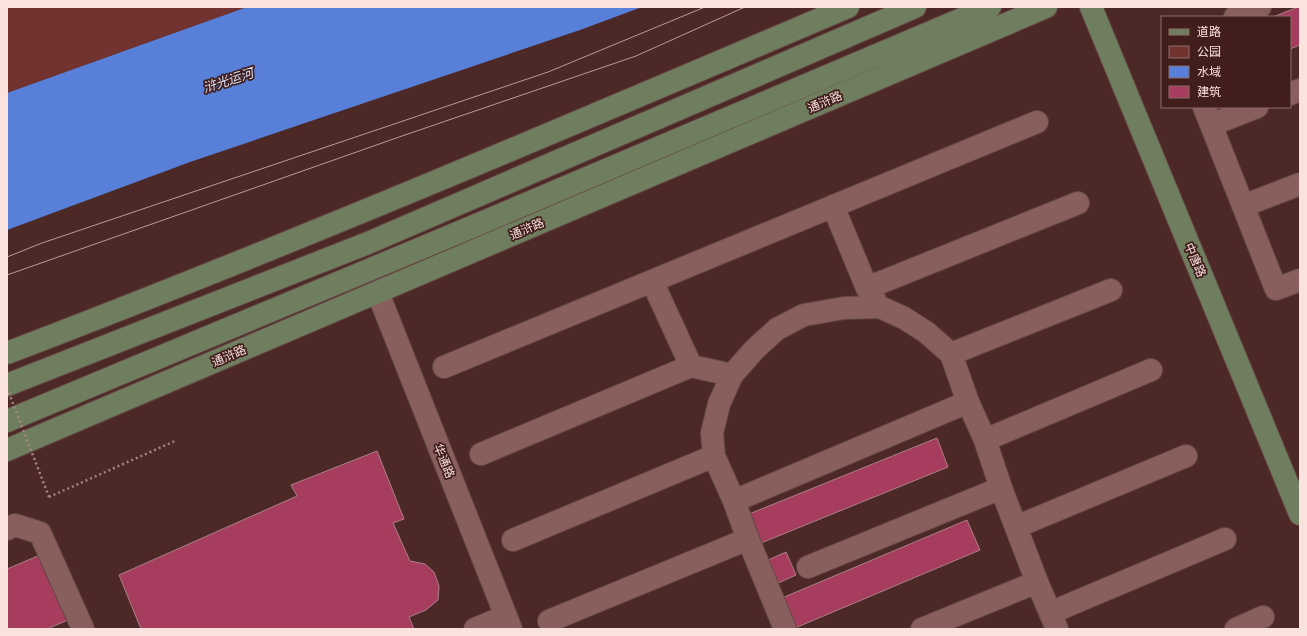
<svg xmlns="http://www.w3.org/2000/svg" width="1307" height="636" font-family="Signika,'Noto Sans SC',sans-serif">
  <style>
    .green { fill: #723330 }
    .water { fill: #5980d8 }
    .building { fill: #a73d5e; stroke: #ab8089 }
    .lines { fill: none; stroke-linecap: round; stroke-linejoin: round }
    .minor-casing { stroke: #654744; stroke-width: 24 }
    .major-casing { stroke: #654744; stroke-width: 24 }
    .path { stroke: #a48683; stroke-width: 2.5; stroke-dasharray: 2 3; stroke-linecap: butt }
    .minor { stroke: #885f5c; stroke-width: 22 }
    .major { stroke: #6f7e5e; stroke-width: 22 }
    .tram { stroke: #b89c99; stroke-width: 1 }
    .path-bridge { stroke: #a48683; stroke-width: 2.5; stroke-dasharray: 2 3; stroke-linecap: butt }
    .labels { text-anchor: middle; stroke-width: 3.5; stroke-linejoin: round; paint-order: stroke }
    .street-label { font-size: 12px; fill: #fae2df; stroke: #411e1c }
    .water-label { font-size: 13px; font-style: italic; fill: #d6e1f9; stroke: #411e1c }
  </style>
  <rect width="100%" height="100%" fill="#4c2826"/>
  <path class="green" d="M7,7H247L7,93Z"/>
  <path class="water" d="M247,7H642L580,30L190,162L7,230V93Z"/>
  <path class="building" d="M1298,7H1300V45L1290,49V17H1273Z
    M937,438L948,467L761,543L749,514Z
    M377,451L404,519L393,523L410,561L425,564L434,572L439,586L438,600L426,610L409,617L414,629H141L119,575L297,496L291,485Z
    M967,520L980,550L795,628L782,598Z
    M786,552L796,575L767,588L757,565Z
    M40,555L68,620L47,629H7V569Z"/>
  <g class="lines">
    <g class="minor-casing">
      <path id="minor" d="M1235,17L1260,7
        M1290,94L1300,90
        M1204,107L1276,289L1300,280
        M1211,125L1257,107
        M833,206L867,288L875,300
        M1243,206L1300,184
        M652,281L691,366L732,375
        M867,288L1078,203
        M378,293L511,629
        M951,354L1111,290
        M444,367L1037,122
        M985,440L1151,370
        M481,454L691,366
        M734,501L968,402
        M1016,527L1186,456
        M7,529L15,525L40,533L83,629
        M513,540L714,456
        M808,567L1001,488
        M1050,613L1225,539
        M549,621L748,539
        M475,629L506,616
        M785,629L748,539L734,501L714,456L712,433L719,404L732,375L754,350L777,329L804,315L844,308L880,307L904,318L926,332L951,354L968,402L985,440L1001,488L1037,582L1057,629
        M922,629L1037,582
        M1236,629L1263,617"/>
    </g>
    <g class="major-casing">
      <path id="major" d="M1091,7L1300,514
        M7,353C290,245 569,126 848,7
        M7,385L368,243L915,7
        M7,421L474,226L990,7
        M7,450L1046,7"/>
    </g>
    <path class="path" d="M49,497L175,441"/>
    <use href="#minor" class="minor"/>
    <use href="#major" class="major"/>
    <path class="tram" d="M7,257L42,243L548,72L705,7
      M7,275L402,136L636,56L745,7"/>
    <path class="path-bridge" d="M7,388L49,497"/>
  </g>
  <g class="labels">
    <g class="street-label">
      <text transform="translate(825 102) rotate(-23)" y="4">通浒路</text>
      <text transform="translate(527 229) rotate(-23)" y="4">通浒路</text>
      <text transform="translate(1195 260) rotate(67)" y="4">中唐路</text>
      <text transform="translate(229 356) rotate(-23)" y="4">通浒路</text>
      <text transform="translate(444 461) rotate(68)" y="4">华通路</text>
    </g>
    <g class="water-label">
      <text transform="translate(228 80) rotate(-18)" y="5">浒光运河</text>
    </g>
  </g>
  <rect width="1307" height="636" fill="none" stroke="#fae2df" stroke-width="16"/>
  <rect x="1161" y="16" width="130" height="92" fill="#411e1c" stroke="#8b6c6a"/>
  <rect x="1169" y="29" width="20" height="6" fill="#6f7e5e" stroke="#8b6c6a"/>
  <text x="1197" y="36" font-size="12" fill="#fae2df">道路</text>
  <rect x="1169" y="46" width="20" height="12" fill="#723330" stroke="#8b6c6a"/>
  <text x="1197" y="56" font-size="12" fill="#fae2df">公园</text>
  <rect x="1169" y="66" width="20" height="12" fill="#5980d8" stroke="#8b6c6a"/>
  <text x="1197" y="76" font-size="12" fill="#fae2df">水域</text>
  <rect x="1169" y="86" width="20" height="12" fill="#a73d5e" stroke="#8b6c6a"/>
  <text x="1197" y="96" font-size="12" fill="#fae2df">建筑</text>
</svg>
